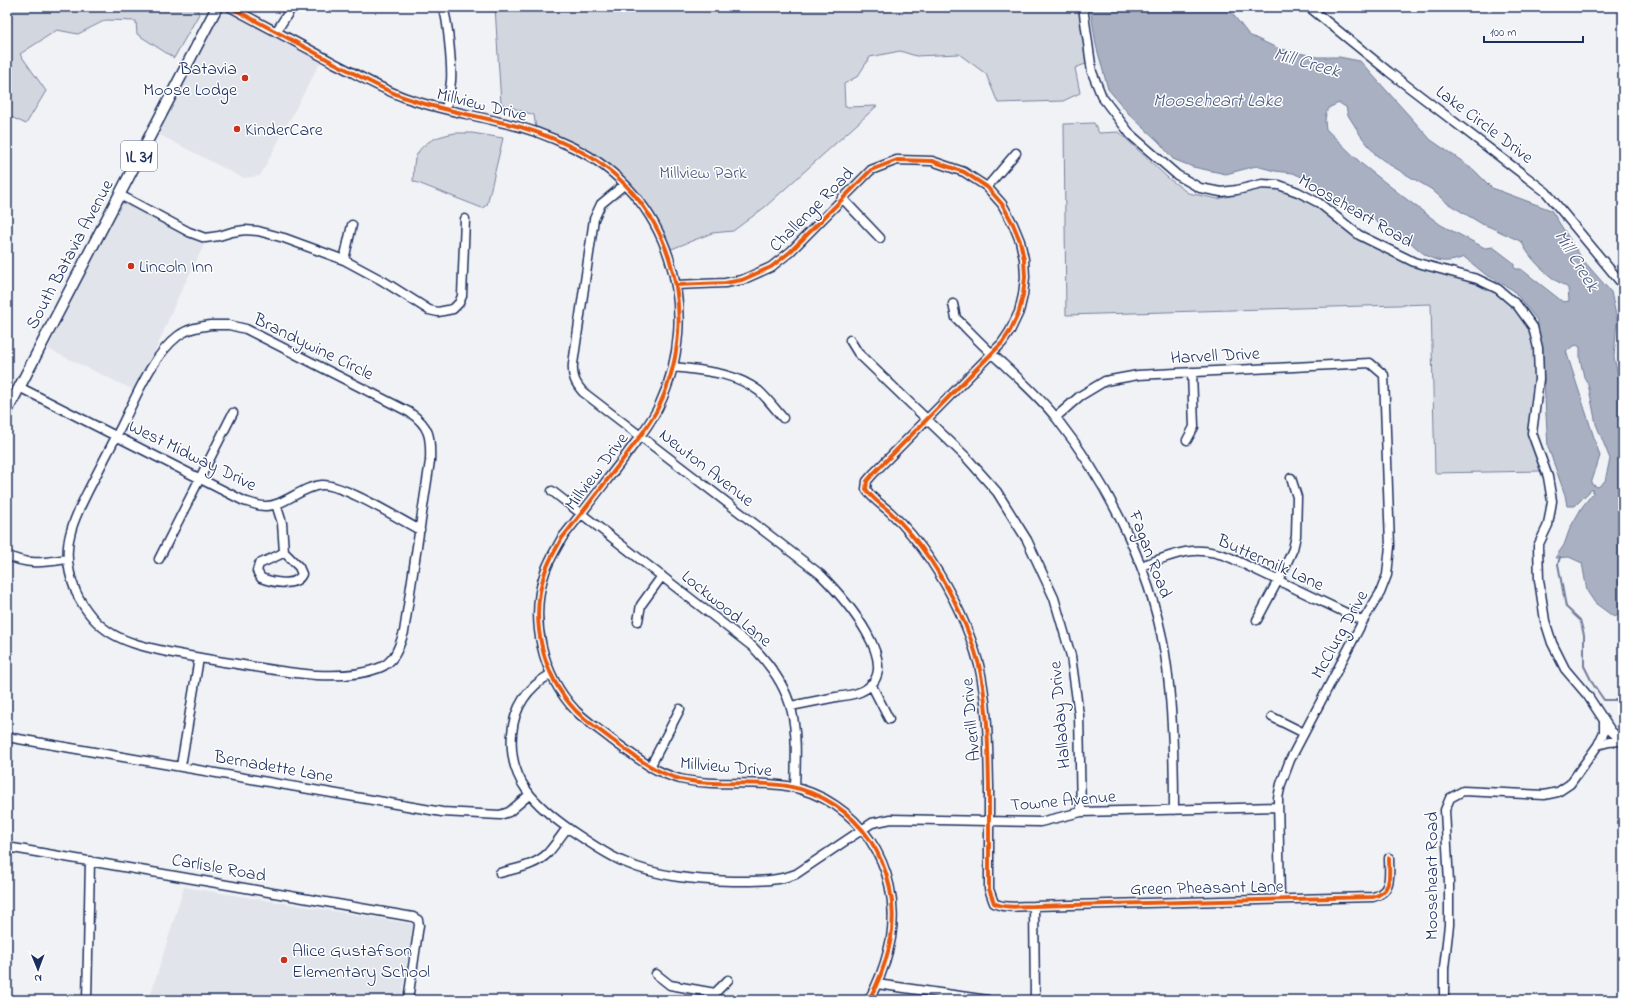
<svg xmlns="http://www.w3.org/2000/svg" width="1630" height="1007" font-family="'Indie Flower',sans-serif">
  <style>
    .built { fill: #e1e4ea }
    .green { fill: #d2d6df; stroke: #76829e }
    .water { fill: #a8b0c2; stroke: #707c9a; fill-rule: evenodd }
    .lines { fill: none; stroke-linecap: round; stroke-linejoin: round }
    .stream { stroke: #707c9a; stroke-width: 2 }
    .minor-casing { stroke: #1b2f5e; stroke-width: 11 }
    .major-casing { stroke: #1b2f5e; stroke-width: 13 }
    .minor { stroke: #fff; stroke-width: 8 }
    .major { stroke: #fff; stroke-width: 10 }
    .cycleway-casing { stroke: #fff; stroke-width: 6 }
    .cycleway { stroke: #e8590c; stroke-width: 4 }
    .poi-dot { fill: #c8321e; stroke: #fff; stroke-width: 1.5 }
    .labels { text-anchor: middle; stroke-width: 3; stroke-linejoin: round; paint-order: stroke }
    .shield { fill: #fff; stroke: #5f6d8e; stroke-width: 1 }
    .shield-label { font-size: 17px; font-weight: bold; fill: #1b2f5e }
    .poi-label { font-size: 18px; fill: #1b2f5e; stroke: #fff; text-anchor: start }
    .street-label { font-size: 18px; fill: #1b2f5e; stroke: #fff }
    .park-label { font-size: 18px; fill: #49597e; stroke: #fff }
    .water-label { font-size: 19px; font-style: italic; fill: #4c5c81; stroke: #fff }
  </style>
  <rect width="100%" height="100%" fill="#f1f2f5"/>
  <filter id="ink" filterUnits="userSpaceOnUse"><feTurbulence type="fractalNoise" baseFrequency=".025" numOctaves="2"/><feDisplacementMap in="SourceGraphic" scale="8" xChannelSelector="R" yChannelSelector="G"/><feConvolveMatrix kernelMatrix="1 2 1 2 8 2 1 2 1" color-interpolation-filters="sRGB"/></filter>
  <g filter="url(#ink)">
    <path class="built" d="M221,7L321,61L260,176L243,178L154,132Z
      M120,200L204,245L178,297L138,392L48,349Z
      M184,887L413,924L401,1000H170V996L150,997Z"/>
    <path class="green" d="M7,7H196L199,14L174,58L137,34L136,21L106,20L78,34L57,30L20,54L46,91L26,124L7,115Z
      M495,7H1079L1088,63L1075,68L1080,93L1063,101L998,103L986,74L959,54L916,56L900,51L870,57L858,76L844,84L845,107L877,106L765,207L733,231L712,233L669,250L650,213L625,179L603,163L536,129L534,115L501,104Z
      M1094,123L1099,133L1119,132L1168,178L1188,193L1218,199L1254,189L1273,188L1299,196L1323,209L1361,238L1406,263L1451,274L1481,284L1508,300L1531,330L1536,352L1535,382L1528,433L1541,471L1435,473L1431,304L1066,315L1064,124Z
      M455,133H472L503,138L487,205L482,208L413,181C414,174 413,166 415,159C421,141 439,136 455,133Z"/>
    <path class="water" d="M1090,7H1224L1231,12L1249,35L1277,48L1317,57H1339L1360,61L1431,140L1472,168L1492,188L1551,210L1583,260L1611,292L1617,320L1614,357L1623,400V598L1622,600L1623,613L1614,617L1595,603L1587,591L1582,563L1569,557L1555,558L1564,545L1570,528L1582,507L1593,493L1592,489L1575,506H1567L1565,495L1548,447L1542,351L1537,320L1513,290L1485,274L1464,257C1440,267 1427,258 1410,242L1306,179L1293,173L1275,171L1256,166L1226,174L1193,167L1173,159L1159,142L1129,114L1108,89L1096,45ZM1339,103L1346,107L1348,115L1361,136L1376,155L1390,165L1431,189L1447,203L1482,224L1490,227L1522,242C1525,252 1541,269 1550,276C1555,281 1563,284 1568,288L1569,301L1563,302L1521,269H1516L1514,267V263L1493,247L1485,248L1441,225L1405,198L1363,165L1326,129L1325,121L1326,113L1330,107ZM1576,345L1580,347V359L1584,377L1588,384L1596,424L1610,459L1605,481L1598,487L1591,484L1600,456L1566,351Z"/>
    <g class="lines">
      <path class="stream" d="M1560,557L1558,564L1566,607L1580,620L1584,635V666L1593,684L1604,700H1620L1623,696"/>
      <g class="minor-casing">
        <path id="minor" d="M230,7C265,26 300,44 334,63C358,75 381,89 406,98C437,109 469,114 500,122C525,127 549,136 572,147C670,193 704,311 659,406C650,425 636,441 624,458C603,485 583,512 562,538C556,549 549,560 545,572C529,620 542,675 576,711C587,722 600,730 611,739C633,755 653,772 680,779C715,787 752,780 787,786C859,799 902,867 891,938C888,954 882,973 875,988C873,992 871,995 869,1000
          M442,7C448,13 452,70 451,81C450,90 448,100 446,109
          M1083,7L1092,72L1102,97L1131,135L1177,175L1200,188L1221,192L1237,190L1262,184L1279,185L1298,192L1319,203L1359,235L1414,262L1477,279L1498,289L1517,305L1533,327L1538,348L1539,379L1532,433L1548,477L1552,501L1548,525L1538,546L1539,580L1545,621L1552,643L1565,669L1588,696L1611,731L1623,742
          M1309,7L1389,72L1546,192L1623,285
          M276,32L292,7
          M624,185L601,204L594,219L573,364C572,376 575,383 583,392L820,574C840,594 911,671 860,692C853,695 844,696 836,697C821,700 806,703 791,706
          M987,187L1016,153
          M120,195L189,232L205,238L219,236L232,232L245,230L258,231L284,238L344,260L383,281L429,310L438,312L453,309L459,303L462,296L465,219
          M842,198L880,238
          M344,260L352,225
          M676,285L725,283L742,280L771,267L790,252L871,170L897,160L932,161L964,172L987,187L1002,204L1013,224L1020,241L1024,259L1025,277L1023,295L1019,312L1010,331L1002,343L873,474L867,481L866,489C872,499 881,504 890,512C905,526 919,543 931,561C952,593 969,628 979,665C988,705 988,745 989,786C989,820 989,855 989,889L994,903C1005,909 1021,906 1034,906L1373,897C1393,892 1389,874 1389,858
          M953,304L956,318C971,333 986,349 1002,363C1020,380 1041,398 1057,419C1112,489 1156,579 1167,668C1173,715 1174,763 1174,810
          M211,325H229L246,329L409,412C430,426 431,437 430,461L404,632C399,647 395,662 379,668C337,684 275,670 231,663C210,660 189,656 168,652C126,643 96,635 76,592C68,573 65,551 71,531C75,516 82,503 89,489C100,468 110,448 121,427C136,397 152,356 178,336C188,328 200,327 211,325Z
          M850,340L858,353L966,457L997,492L1027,540L1054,598L1071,656L1079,715L1081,812
          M674,367C704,371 734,372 759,391C768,399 775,409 783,418
          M19,387L244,501C251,503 258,506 265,506C283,507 302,486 322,485C343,484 399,519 420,530
          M1056,417L1080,396L1105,381L1138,375L1370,363L1384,375L1390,546L1387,575L1380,593L1363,621L1290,760L1281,784L1278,798L1280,899
          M1187,440L1194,427L1192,372
          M552,491L753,647C799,694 797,727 795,788
          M276,504L282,523L284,552L279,555L259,564L257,571L261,578C272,582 296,588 302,574L299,567L284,552
          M7,555C27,566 47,562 68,559
          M159,559L233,413
          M1141,566C1175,554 1195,543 1231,558L1363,621
          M1257,620L1285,567L1293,549L1296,536L1297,497L1291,478
          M638,621L641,605L662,576
          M551,674C528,687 514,707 512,734C508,781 536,806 572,831C589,842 605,854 624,862C658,877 696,880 733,881C755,881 775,882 796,874L872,823L891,819L1040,822L1081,812L1278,807
          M871,684L889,719
          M1272,717L1304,733
          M7,737L442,812L500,815L509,812L529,795
          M1598,745L1609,742L1621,741
          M181,766L199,658
          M650,767L680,709
          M7,847L413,917L418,920L419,925L408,1000
          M500,873C517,868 535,866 548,853C555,845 561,836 567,828
          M1034,906L1035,1000
          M656,974L670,985L715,993
          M877,984L988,1000
          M87,1000L90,861
          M715,1000V993L728,980
          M1444,1000V968L1449,925V883L1445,810L1450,798L1463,791L1544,795L1558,792L1570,784L1598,745L1604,732V721"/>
      </g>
      <g class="major-casing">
        <path id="major" d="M7,411L217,7"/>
      </g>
      <use href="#minor" class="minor"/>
      <use href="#major" class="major"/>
      <g class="cycleway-casing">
        <path id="cycleway" d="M230,7C265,26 300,44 334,63C358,75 381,89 406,98C437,109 469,114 500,122C525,127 549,136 572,147C670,193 704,311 659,406C650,425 636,441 624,458C603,485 583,512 562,538C556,549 549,560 545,572C529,620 542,675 576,711C587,722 600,730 611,739C633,755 653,772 680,779C715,787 752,780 787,786C859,799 902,867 891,938C888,954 882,973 875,988C873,992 871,995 869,1000
          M676,285L725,283L742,280L771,267L790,252L871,170L897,160L932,161L964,172L987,187L1002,204L1013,224L1020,241L1024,259L1025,277L1023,295L1019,312L1010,331L1002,343L873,474L867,481L866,489C872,499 881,504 890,512C905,526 919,543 931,561C952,593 969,628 979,665C988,705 988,745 989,786C989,820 989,855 989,889L994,903C1005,909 1021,906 1034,906L1373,897C1393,892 1389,874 1389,858"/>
      </g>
      <use href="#cycleway" class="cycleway"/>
    </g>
  </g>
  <g class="poi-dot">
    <circle cx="245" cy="78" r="4"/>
    <circle cx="237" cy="129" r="4"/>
    <circle cx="131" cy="266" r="4"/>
    <circle cx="284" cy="960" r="4"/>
  </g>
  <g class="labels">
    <rect class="shield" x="121" y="141" width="36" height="30" rx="3"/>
    <g class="shield-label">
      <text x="139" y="162">IL 31</text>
    </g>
    <g class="poi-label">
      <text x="237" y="74" text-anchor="end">Batavia<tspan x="237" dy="21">Moose Lodge</tspan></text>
      <text x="245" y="135">KinderCare</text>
      <text x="139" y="272">Lincoln Inn</text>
      <text x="292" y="956">Alice Gustafson<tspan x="292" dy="21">Elementary School</tspan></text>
    </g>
    <g class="street-label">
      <text transform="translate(482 104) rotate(14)" y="6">Millview Drive</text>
      <text transform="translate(1485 124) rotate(37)" y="6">Lake Circle Drive</text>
      <text transform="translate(811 209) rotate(-45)" y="6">Challenge Road</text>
      <text transform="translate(1356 210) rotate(30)" y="6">Mooseheart Road</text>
      <text transform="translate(69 254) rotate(-62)" y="6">South Batavia Avenue</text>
      <text transform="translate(314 346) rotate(26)" y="6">Brandywine Circle</text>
      <text transform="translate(1215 355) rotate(-3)" y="6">Harvell Drive</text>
      <text transform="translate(193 455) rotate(26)" y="6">West Midway Drive</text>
      <text transform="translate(707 467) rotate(38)" y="6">Newton Avenue</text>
      <text transform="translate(596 471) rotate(-53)" y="6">Millview Drive</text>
      <text transform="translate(1151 554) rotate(69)" y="6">Fagan Road</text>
      <text transform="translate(1271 562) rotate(24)" y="6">Buttermilk Lane</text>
      <text transform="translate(727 608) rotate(39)" y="6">Lockwood Lane</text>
      <text transform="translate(1339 634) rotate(-61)" y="6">McClurg Drive</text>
      <text transform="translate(1059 715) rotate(-95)" y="6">Halladay Drive</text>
      <text transform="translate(970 720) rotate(-95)" y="6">Averill Drive</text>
      <text transform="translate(274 766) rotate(10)" y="6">Bernadette Lane</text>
      <text transform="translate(726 766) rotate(5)" y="6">Millview Drive</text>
      <text transform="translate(1063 800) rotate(-5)" y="6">Towne Avenue</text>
      <text transform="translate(219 867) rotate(10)" y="6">Carlisle Road</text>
      <text transform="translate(1431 876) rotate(-90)" y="6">Mooseheart Road</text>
      <text transform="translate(1207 887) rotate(-1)" y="6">Green Pheasant Lane</text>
    </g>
    <g class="park-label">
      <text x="703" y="178">Millview Park</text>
    </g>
    <g class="water-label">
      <text transform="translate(1307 61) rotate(16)" y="7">Mill Creek</text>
      <text x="1217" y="106">Mooseheart Lake</text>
      <text transform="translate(1578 260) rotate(58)" y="7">Mill Creek</text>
    </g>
  </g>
  <rect width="1630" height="1007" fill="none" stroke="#fff" stroke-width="24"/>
  <rect x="12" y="12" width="1606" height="983" fill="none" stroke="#1b2f5e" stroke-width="1.5" filter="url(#ink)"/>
  <g transform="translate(38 969) rotate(179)" stroke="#ffffff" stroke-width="3" paint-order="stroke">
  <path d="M0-3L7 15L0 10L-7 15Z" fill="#1b2f5e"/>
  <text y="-6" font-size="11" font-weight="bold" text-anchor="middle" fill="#1b2f5e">N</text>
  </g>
  <path d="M1484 36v6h99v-6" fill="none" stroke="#1b2f5e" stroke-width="2"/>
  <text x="1490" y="36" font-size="12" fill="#1b2f5e" stroke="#ffffff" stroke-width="3" paint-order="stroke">100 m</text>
</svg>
